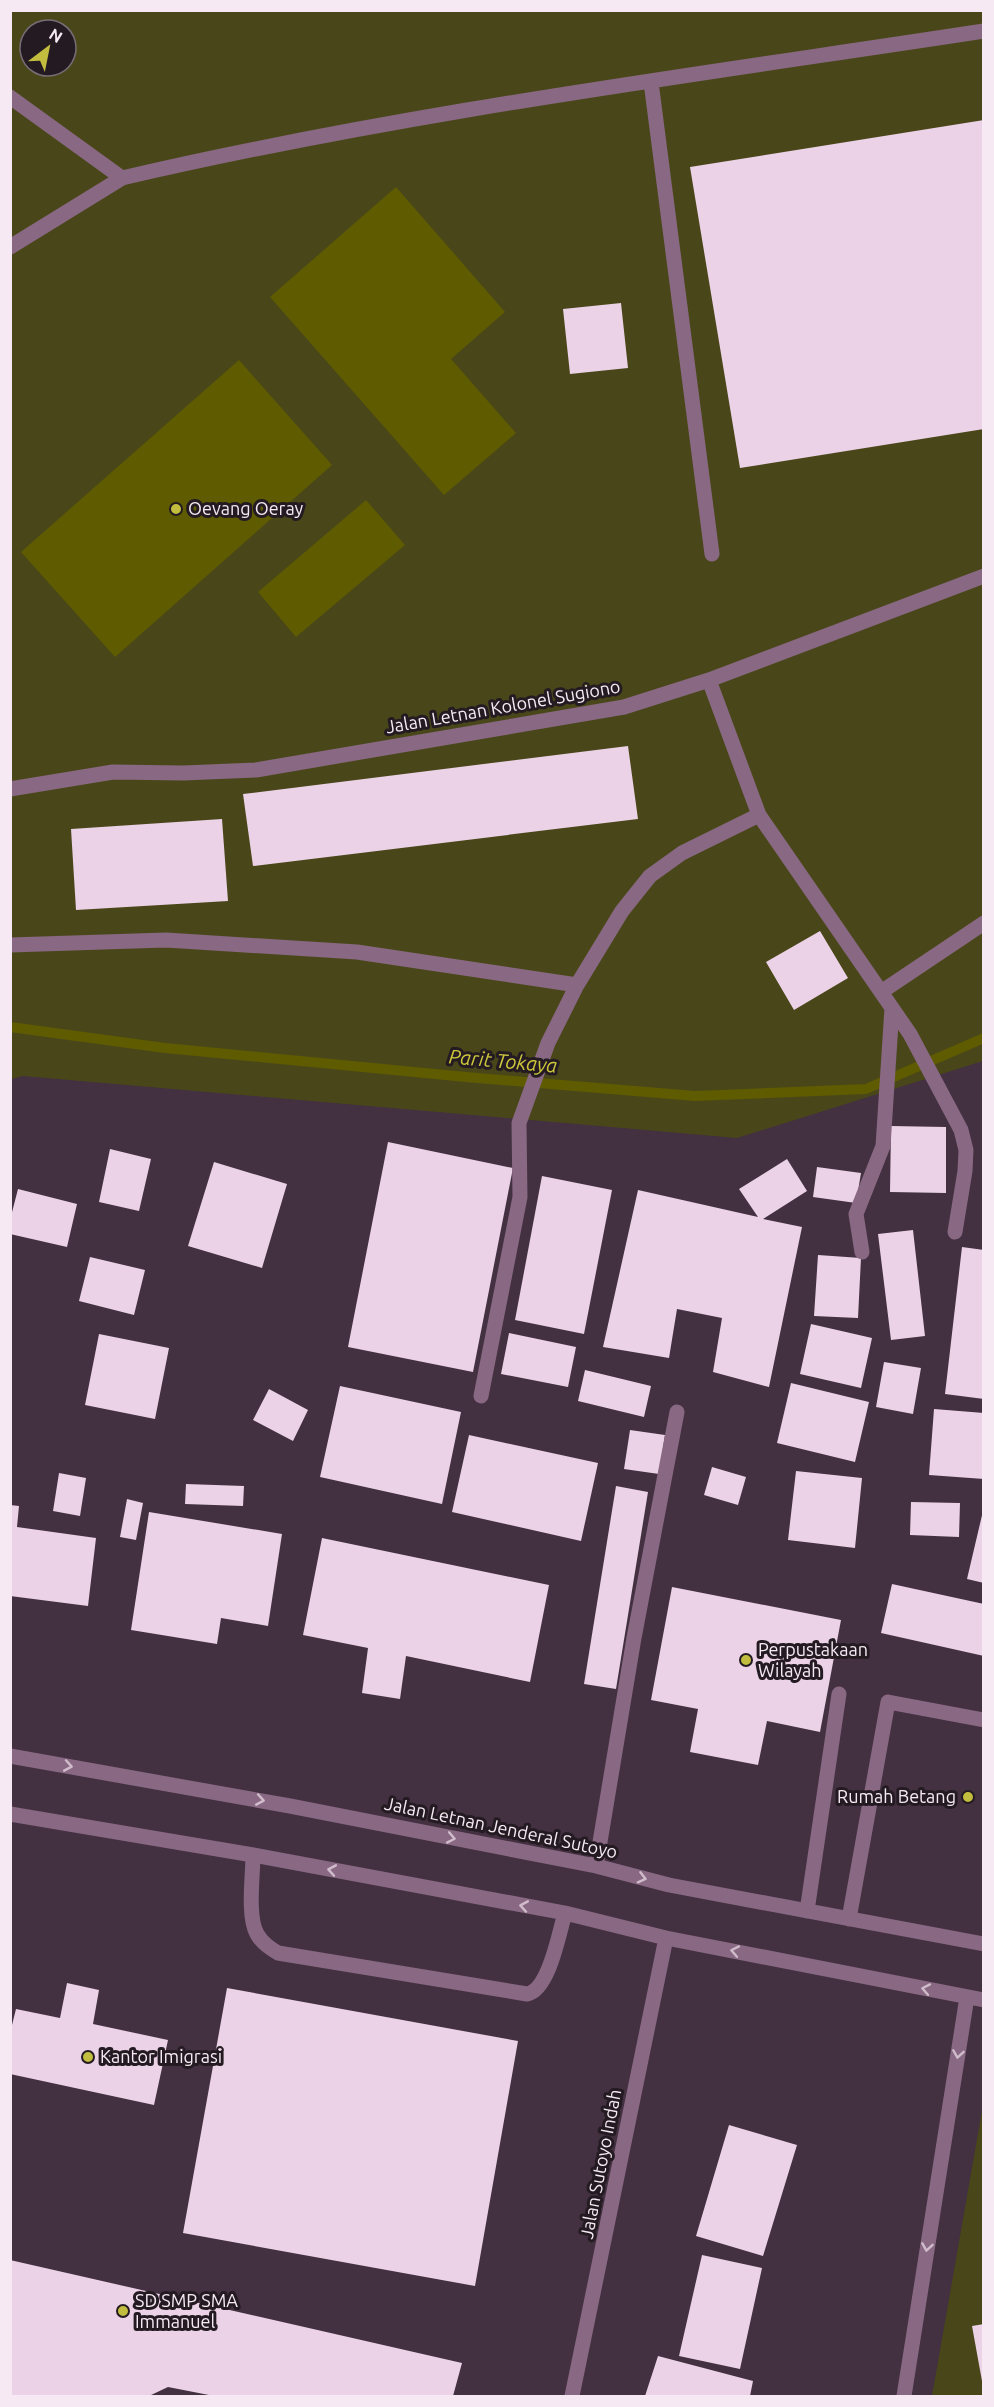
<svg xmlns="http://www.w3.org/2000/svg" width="994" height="2407" font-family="Ubuntu,sans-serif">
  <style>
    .green { fill: #49471a; fill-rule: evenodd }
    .water { fill: #5f5b00 }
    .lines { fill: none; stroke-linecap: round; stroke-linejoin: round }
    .stream { stroke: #5f5b00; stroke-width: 10 }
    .building { fill: #ebd2e6 }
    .minor { stroke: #886882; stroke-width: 15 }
    .oneway { stroke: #d0bccb }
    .poi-dot { fill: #c2bd3f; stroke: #241b22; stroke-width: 2 }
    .labels { text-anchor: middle; stroke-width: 6; stroke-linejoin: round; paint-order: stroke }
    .poi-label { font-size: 18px; fill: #f6e9f3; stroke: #241b22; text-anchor: start }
    .street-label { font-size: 18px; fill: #f6e9f3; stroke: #241b22 }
    .water-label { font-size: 20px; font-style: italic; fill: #cdc73b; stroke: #241b22 }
  </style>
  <rect width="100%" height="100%" fill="#433040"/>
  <path class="green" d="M11,11H983V1061L737,1138L23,1076L11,1079ZM30,30H66V66H30Z
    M983,2105V2396H932Z"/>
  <path class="water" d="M396,187L505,312L451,359L516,433L444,495L270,297Z
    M239,360L332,465L115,657L21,552Z
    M366,500L405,545L296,637L258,592Z"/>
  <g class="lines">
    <path class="stream" d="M10,1027L165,1048L466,1077L695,1096L866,1089L984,1038"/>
  </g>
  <path class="building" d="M984,120V429L740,468L690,167Z
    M621,303L628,368L570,374L563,309Z
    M628,746L638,819L253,866L243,794Z
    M222,819L228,901L76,910L71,829Z
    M820,931L848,978L794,1010L766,962Z
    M891,1126L946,1127V1193L890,1192Z
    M388,1142L513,1168L473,1372L348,1347Z
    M110,1149L151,1159L139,1211L99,1202Z
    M787,1159L807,1191L763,1219L802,1227L769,1387L713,1372L722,1318L677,1309L669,1358L603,1347L638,1190L758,1217L739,1189Z
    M214,1162L287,1184L262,1268L188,1246Z
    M817,1167L861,1173L856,1203L813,1197Z
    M542,1176L612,1190L584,1334L515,1320Z
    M18,1189L77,1204L67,1247L10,1234V1220Z
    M913,1230L925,1336L891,1340L878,1234Z
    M962,1247L984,1250V1399L945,1394Z
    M818,1255L861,1258L858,1318L814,1316Z
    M90,1257L145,1270L134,1315L79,1301Z
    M811,1324L872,1338L861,1388L800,1374Z
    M509,1333L576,1347L568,1387L501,1374Z
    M99,1334L169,1348L155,1419L85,1405Z
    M884,1362L921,1368L913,1414L876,1407Z
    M585,1370L651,1386L644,1417L578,1401Z
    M791,1383L869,1402L855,1462L777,1443Z
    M340,1386L461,1412L442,1504L320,1477Z
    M269,1389L308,1410L293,1441L253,1420Z
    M934,1409L984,1413V1479L929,1475Z
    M630,1430L665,1435L659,1474L624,1469Z
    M469,1435L598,1463L581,1541L452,1512Z
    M712,1467L746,1477L738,1505L704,1495Z
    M796,1471L862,1478L855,1548L788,1540Z
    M59,1473L86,1478L80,1516L53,1511Z
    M186,1484L244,1486L243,1506L185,1504Z
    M616,1486L648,1492L616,1689L584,1684Z
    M127,1499L143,1503L136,1540L120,1537Z
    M911,1502L960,1503L959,1537L910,1535Z
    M10,1505L19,1506L17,1527L96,1538L88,1606L10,1596Z
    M983,1511H984V1583L967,1579Z
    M149,1512L282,1534L268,1626L221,1618L217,1644L131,1630Z
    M322,1538L549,1585L530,1682L406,1656L400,1699L362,1693L368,1648L303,1635Z
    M892,1584L984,1604V1656L881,1633Z
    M672,1587L841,1620L820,1732L767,1721L758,1765L690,1752L698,1709L651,1700Z
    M67,1983L99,1990L93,2024L168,2040L154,2105L10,2074V2033L16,2009L60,2018Z
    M227,1988L518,2041L475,2286L183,2233Z
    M729,2125L797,2145L763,2256L696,2236Z
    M702,2255L762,2268L740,2369L679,2356Z
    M10,2260L462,2363L453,2396H214L168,2387L149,2396H10Z
    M984,2324V2381H982L972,2326Z
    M658,2356L753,2381L750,2396H645Z"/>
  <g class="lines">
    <path class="minor" d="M651,82L712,554
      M10,97L122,178C405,112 696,75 984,31
      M10,247L122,178
      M709,680L759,815L910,1034L961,1130L966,1150L965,1171L955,1232
      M10,789L113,772L183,773L256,770L624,707L709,680L984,576
      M10,945L166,940L357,952L577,985
      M881,992L984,923
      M862,1252L856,1214L883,1146L892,1008
      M481,1396L520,1197L519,1123L548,1043L577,985L622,911L650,876L682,853L759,815
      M10,1756L290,1806L596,1866L669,1885L984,1944
      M10,1814L253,1855L565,1913L666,1938L984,2000
      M253,1855C253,1876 247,1916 257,1934C262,1943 270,1948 278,1953L527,1994C549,1990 559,1933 565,1913
      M596,1866L634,1638L677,1412
      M807,1911L839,1694
      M849,1919L888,1702L984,1720
      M572,2396L666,1938
      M904,2396L967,1997"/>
  </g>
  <defs><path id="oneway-chevron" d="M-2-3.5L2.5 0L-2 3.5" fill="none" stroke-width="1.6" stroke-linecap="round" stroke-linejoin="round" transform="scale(1.5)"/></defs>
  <g class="oneway">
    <use href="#oneway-chevron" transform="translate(68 1766) rotate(10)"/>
    <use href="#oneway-chevron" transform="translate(260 1800) rotate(10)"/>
    <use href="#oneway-chevron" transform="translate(451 1838) rotate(11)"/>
    <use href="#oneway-chevron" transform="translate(332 1870) rotate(-170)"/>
    <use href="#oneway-chevron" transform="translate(642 1878) rotate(14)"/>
    <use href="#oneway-chevron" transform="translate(524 1906) rotate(-170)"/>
    <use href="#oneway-chevron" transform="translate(735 1951) rotate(-169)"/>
    <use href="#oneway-chevron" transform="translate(926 1989) rotate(-169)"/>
    <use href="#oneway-chevron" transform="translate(958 2054) rotate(99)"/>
    <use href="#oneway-chevron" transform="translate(927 2247) rotate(99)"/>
  </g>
  <g class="poi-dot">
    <circle cx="176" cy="509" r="6"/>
    <circle cx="746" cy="1660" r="6"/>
    <circle cx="968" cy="1797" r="6"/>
    <circle cx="88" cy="2057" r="6"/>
    <circle cx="123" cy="2311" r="6"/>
  </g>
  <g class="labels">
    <g class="poi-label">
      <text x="188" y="515">Oevang Oeray</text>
      <text x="758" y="1656">Perpustakaan<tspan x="758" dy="21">Wilayah</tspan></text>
      <text x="956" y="1803" text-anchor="end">Rumah Betang</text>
      <text x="100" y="2063">Kantor Imigrasi</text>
      <text x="135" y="2307">SD SMP SMA<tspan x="135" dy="21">Immanuel</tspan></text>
    </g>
    <g class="street-label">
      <text transform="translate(503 707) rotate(-10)" y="6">Jalan Letnan Kolonel Sugiono</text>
      <text transform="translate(501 1828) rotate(12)" y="6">Jalan Letnan Jenderal Sutoyo</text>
      <text transform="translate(601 2164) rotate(-79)" y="6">Jalan Sutoyo Indah</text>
    </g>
    <g class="water-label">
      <text transform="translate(503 1061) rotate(5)" y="7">Parit Tokaya</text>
    </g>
  </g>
  <rect width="994" height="2407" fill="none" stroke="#f6e9f3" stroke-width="24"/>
  <g transform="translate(48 48) rotate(32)"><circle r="28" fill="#241b22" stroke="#786d76" stroke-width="1.5"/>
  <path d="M0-4.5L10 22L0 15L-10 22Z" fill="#c2bd3f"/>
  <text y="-9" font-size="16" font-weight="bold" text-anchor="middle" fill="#f6e9f3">N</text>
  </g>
</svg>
